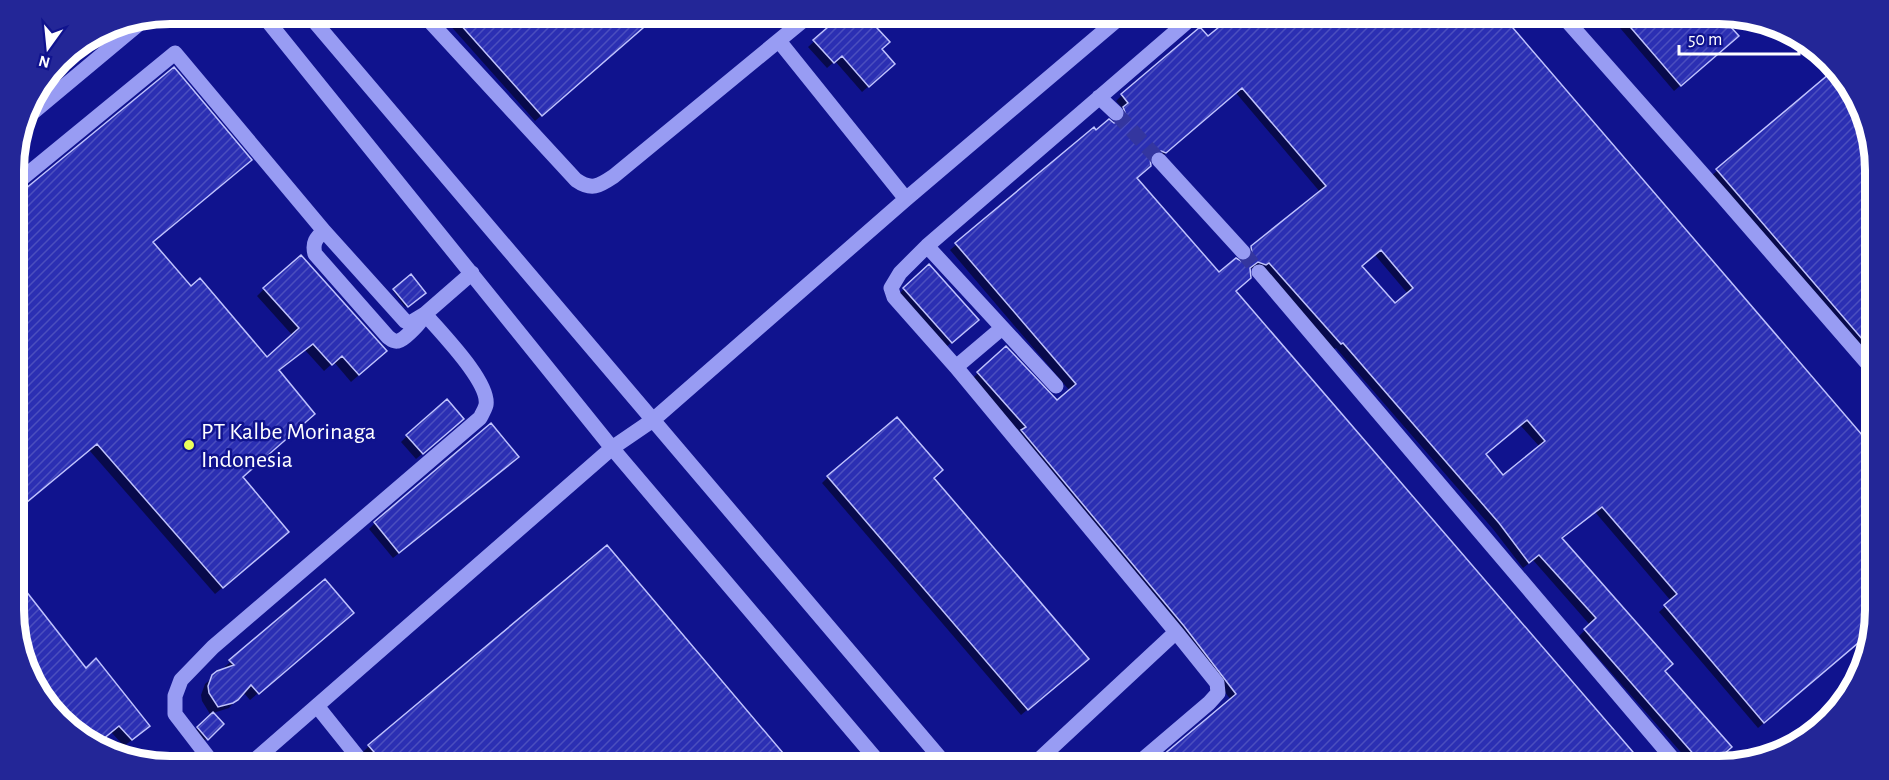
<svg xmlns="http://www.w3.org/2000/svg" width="1889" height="780" font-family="'Alegreya Sans',sans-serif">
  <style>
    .shadow { fill: #0007; fill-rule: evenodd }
    .building { fill: url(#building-hatch); stroke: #bfc2fd; stroke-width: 1.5; fill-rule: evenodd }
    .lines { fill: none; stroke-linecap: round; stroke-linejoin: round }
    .minor-tunnel { stroke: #34369f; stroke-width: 15; stroke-dasharray: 15 8; stroke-linecap: butt }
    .minor { stroke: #989cf3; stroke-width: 15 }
    .poi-dot { fill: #ebff5a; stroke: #10138e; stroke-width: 2 }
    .labels { text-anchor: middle; stroke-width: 5; stroke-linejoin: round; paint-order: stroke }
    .poi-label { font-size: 24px; fill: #fff; stroke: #10138e; text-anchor: start }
    .rim { fill: none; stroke: #fff; stroke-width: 8 }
  </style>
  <defs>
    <pattern id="building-hatch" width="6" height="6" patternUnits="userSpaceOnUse" patternTransform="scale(1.5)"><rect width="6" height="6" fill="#2b2fb3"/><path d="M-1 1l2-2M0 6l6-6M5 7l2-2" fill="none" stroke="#4b4ebe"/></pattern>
  </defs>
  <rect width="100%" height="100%" fill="#10138e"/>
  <path class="shadow" d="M440,14H658L535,121Z
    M845,14H862L888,42L880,49L887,70L862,92L835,61L827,68L808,47Z
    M1237,14H1499L1875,452V610L1871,631L1758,728L1659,612L1671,601L1595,512L1561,538L1664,671L1724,753L1709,766H1693L1579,636L1590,625L1533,560L1523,568L1493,529L1336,348L1334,349L1259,271L1251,268L1248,269L1234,291L1643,766H1152L1231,700L1178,632L972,379L978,373L1057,402L1070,391L950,250L1093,129L1096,132L1120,122L1118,114L1123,109L1116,101L1122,95L1208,39ZM1236,93L1320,192L1252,247L1245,254L1247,262L1218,274L1136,178L1148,158L1155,156L1159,159ZM1375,255L1408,294L1395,305L1361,267ZM1520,425L1540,447L1503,477L1485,454Z
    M1608,14H1718L1737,36L1674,91Z
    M1836,70L1843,75L1874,150L1875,367L1711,176Z
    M44,175L152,243L191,288L267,359L293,336L257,296L264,289L378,358L351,382L334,362L324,371L305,350L277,371L242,477L280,539L215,594L89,450L15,512L14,200Z
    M411,276L424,292L405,307L393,291Z
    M904,289L970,326L945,348L898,295Z
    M456,425L416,459L401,442L407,436Z
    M511,463L393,558L369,529L375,523Z
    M828,477L932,478L1081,665L1021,715L822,483Z
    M607,547L792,766H375L363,752L369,746Z
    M15,580L86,670L141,733L124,746L111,732L97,744L46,705L15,630Z
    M324,581L344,620L250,700L243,692L229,708L210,714L202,701L201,695L205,684Z
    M213,714L222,724L203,742L194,732Z"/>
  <path class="building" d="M451,14H659L542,116Z
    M843,14H864L890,42L882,49L895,64L869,87L842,56L834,63L813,40Z
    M1235,14H1501L1875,450V610L1871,632L1764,723L1664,605L1677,594L1602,507L1562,538L1673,664L1665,671L1732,747L1710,766H1704L1584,629L1596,618L1539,555L1529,563L1499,523L1343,343L1341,344L1269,263L1266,265L1258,262L1250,268L1251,278L1236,291L1645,766H1150L1236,694L1184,626L1021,430L1026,427L977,372L1006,346L1057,400L1076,384L955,243L1094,127L1096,130L1109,119L1114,123L1123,120L1126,115L1123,107L1128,103L1121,94L1200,27L1208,36ZM1242,88L1326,186L1251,246L1252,254L1249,260L1241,261L1236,258L1219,272L1137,178L1151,166L1150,158L1153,152L1161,151L1166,153ZM1381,250L1413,288L1395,303L1362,266ZM1527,420L1545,441L1503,475L1486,454Z
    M1619,14H1719L1739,36L1681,86Z
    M174,67L252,160L153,242L191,286L200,278L267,357L299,328L263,288L301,255L387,351L359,375L342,356L332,365L313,344L279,370L315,414L243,477L289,532L223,588L97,444L15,512L14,198Z
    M1835,69L1843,75L1874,150L1875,354L1716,169Z
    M929,264L979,320L952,343L903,288Z
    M411,274L426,293L408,307L393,289Z
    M447,399L464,419L423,454L406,435Z
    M897,417L943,470L934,478L1089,659L1028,710L827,476Z
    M491,423L519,457L399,553L374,522Z
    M607,545L794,766H386L368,745Z
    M15,577L86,668L96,658L150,726L132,740L119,726L97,744L46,705L15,630Z
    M325,579L354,613L259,694L251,685L238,700L233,703L218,707L209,693L208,686L212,675L217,671L234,665L229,660Z
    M213,712L224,724L208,740L197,727Z"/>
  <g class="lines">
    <path class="minor-tunnel" d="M1116,113L1159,160
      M1243,252L1259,272"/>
    <path class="minor" d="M262,14L612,448L882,766
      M308,14L947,766
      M423,14L576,180C592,191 599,186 614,176L811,14
      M1561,14L1722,196L1875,372
      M779,41L906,199
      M1099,97L1116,113
      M25,119L146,18
      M1159,160L1243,252
      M14,185L175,53L324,231L405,321L410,323L425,314L472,273
      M324,231C316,238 312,243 315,254L388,337C391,339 393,342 398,341C404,340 418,325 422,319
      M927,246L1056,386
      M1259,272L1679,766
      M956,367L1002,328
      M317,706L365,766
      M1797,743L1818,725
      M215,766L175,714V696L181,680L213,647L480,418C482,414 485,409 486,405C490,382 440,332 425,314
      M248,766L612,448L653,420L906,199L1124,14
      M1032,766L1176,632
      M1135,766L1209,703L1218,693L1217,683L1176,632L956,367L894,297L891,288L900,273L927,246L1196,14"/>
  </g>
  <circle class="poi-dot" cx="189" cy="445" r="6"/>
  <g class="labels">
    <g class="poi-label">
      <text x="201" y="439">PT Kalbe Morinaga<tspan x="201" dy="28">Indonesia</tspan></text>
    </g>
  </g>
  <path d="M0 0H1889V780H0ZM170 24H1719A146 146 0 0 1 1865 170V610A146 146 0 0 1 1719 756H170A146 146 0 0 1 24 610V170A146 146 0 0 1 170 24Z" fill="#232697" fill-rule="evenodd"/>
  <path class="rim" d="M170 24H1719A146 146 0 0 1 1865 170V610A146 146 0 0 1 1719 756H170A146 146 0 0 1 24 610V170A146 146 0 0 1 170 24Z"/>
  <g transform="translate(48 48) rotate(195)" stroke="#10138e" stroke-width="4.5" paint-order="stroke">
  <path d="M0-4.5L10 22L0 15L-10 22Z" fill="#ffffff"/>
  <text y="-9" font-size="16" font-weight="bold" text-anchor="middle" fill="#ffffff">N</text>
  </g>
  <path d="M1679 45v9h120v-9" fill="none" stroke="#ffffff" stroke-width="3"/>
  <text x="1688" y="45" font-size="18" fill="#ffffff" stroke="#10138e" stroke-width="4.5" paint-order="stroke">50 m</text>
</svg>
